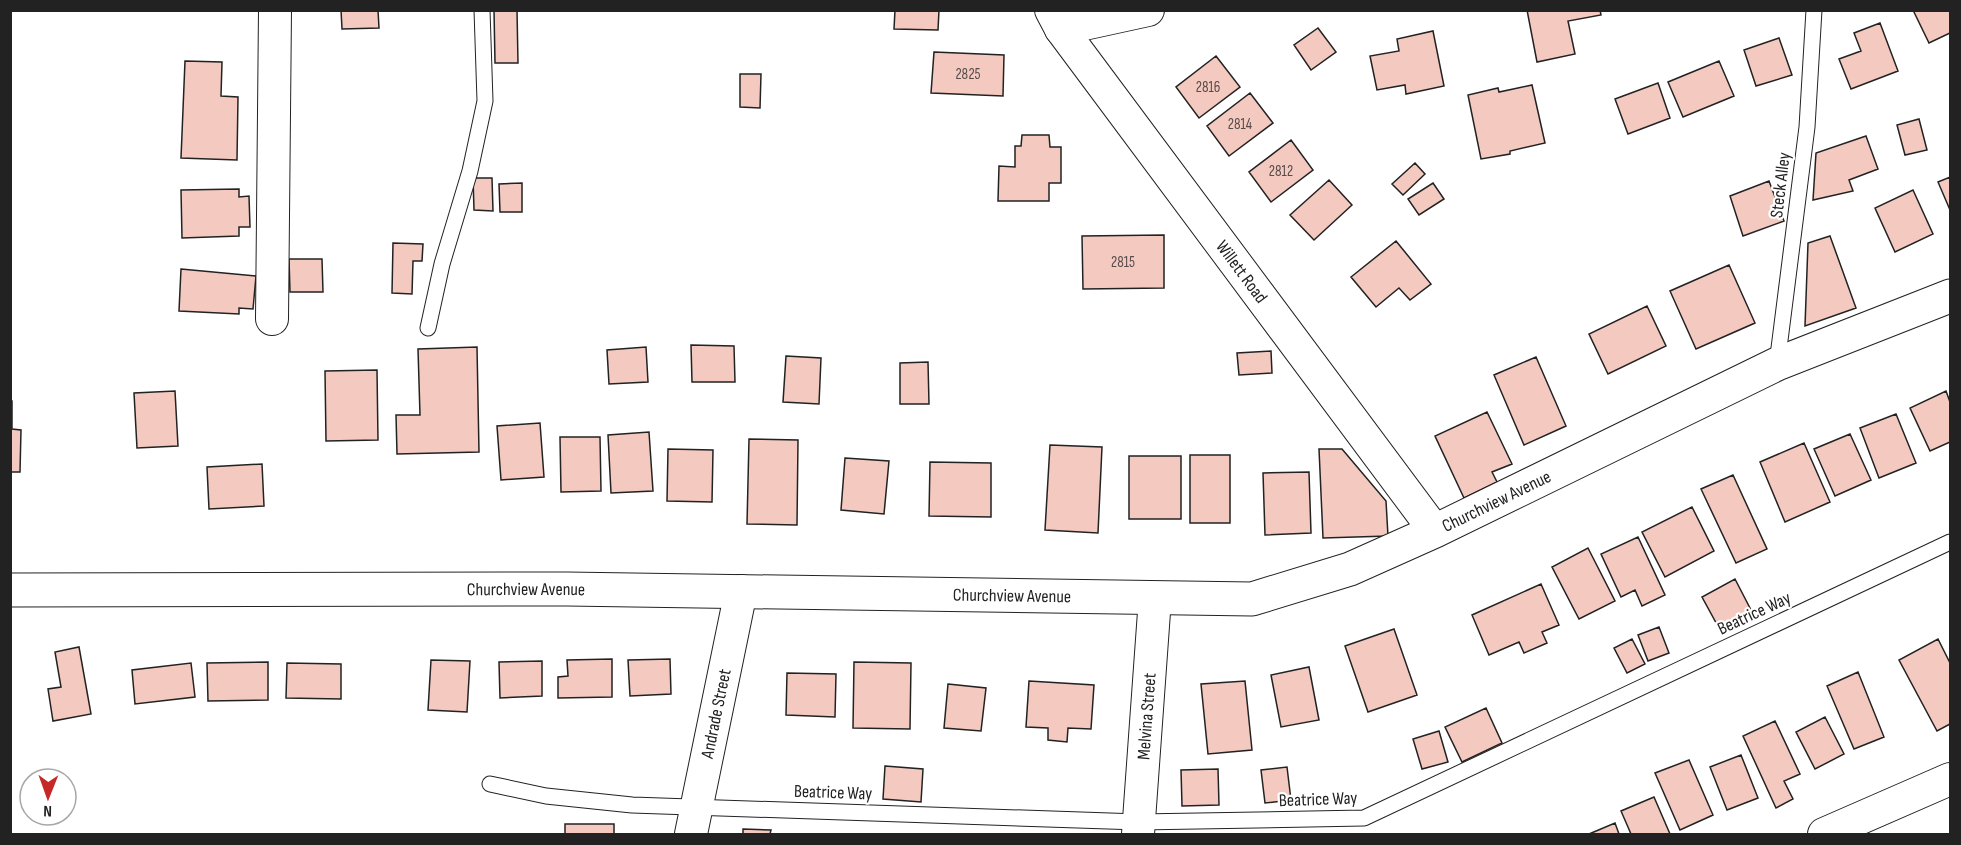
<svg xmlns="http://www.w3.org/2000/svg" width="1961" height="845" font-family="'Sofia Sans Condensed',sans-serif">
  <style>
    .building { fill: #f3c9c0; stroke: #222; stroke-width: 1.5 }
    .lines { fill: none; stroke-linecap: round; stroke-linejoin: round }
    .lane-casing { stroke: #222; stroke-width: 17 }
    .street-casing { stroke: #222; stroke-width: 34 }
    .secondary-casing { stroke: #222; stroke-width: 35 }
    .lane { stroke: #fff; stroke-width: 15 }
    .street { stroke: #fff; stroke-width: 32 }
    .secondary { stroke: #fff; stroke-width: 33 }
    .labels { text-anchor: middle; stroke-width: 4.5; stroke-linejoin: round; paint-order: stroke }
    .number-label { font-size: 15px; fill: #564c4a }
    .street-label { font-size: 18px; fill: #222; stroke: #fff }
  </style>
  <rect width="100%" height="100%" fill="#fff"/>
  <path class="building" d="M341,10H378L379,28L342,29Z
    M494,10H517L518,63H495Z
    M895,10H939L938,30L894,29Z
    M1527,10H1600L1601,15L1568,21L1575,54L1537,62Z
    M1913,10H1950V33L1929,43Z
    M1880,23L1898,71L1851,89L1839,59L1861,51L1854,33Z
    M1318,28L1336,52L1311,70L1294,45Z
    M1433,31L1444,86L1406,94L1405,85L1377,90L1370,56L1399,51L1397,39Z
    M1779,38L1792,75L1756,86L1744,50Z
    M934,52L1004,55L1003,96L931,93Z
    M1216,56L1240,87L1199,118L1176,87Z
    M185,61L222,62L221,96L238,97L237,160L181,158Z
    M1719,61L1734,96L1683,117L1668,82Z
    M740,74H761L760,108L740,107Z
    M1658,83L1670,118L1628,134L1615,99Z
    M1532,85L1545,143L1510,151V154L1481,159L1468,95L1498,88L1499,92Z
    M1250,93L1273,123L1229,156L1207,126Z
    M1919,119L1927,150L1905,155L1897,125Z
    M1022,135H1049L1050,147H1061V183H1049V201H998L999,166L1015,167V146H1021Z
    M1866,136L1878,169L1849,180L1853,191L1813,200L1816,153Z
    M1291,140L1313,170L1271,202L1249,172Z
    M1415,163L1425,174L1403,195L1392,184Z
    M1950,177V210L1938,182Z
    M473,178H492L493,211L474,210Z
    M1329,180L1352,205L1314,240L1290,215Z
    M1769,181L1784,221L1743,236L1730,196Z
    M522,183V212H500L499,184Z
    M1433,183L1444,199L1419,215L1408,199Z
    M239,189V197L249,196L250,227H239V236L182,238L181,190Z
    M1913,190L1933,234L1895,252L1875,208Z
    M1164,235V288L1083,289L1082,236Z
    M1830,236L1856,308L1805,326L1808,243Z
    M1396,241L1431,284L1410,300L1399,288L1376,307L1351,277Z
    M393,243L423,244L422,261H413L412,294L392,293Z
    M289,259H322L323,292H290Z
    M1729,265L1755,323L1696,349L1670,291Z
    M181,269L256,276L253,309L239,308V314L179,311Z
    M1647,306L1666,346L1608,374L1589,334Z
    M691,345L734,346L735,382H692Z
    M477,347L479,452L397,454L396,415H420L418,349Z
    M646,347L648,382L609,384L607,350Z
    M1271,351L1272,373L1239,375L1237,353Z
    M786,356L821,358L819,404L783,402Z
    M1536,357L1566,426L1524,445L1494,375Z
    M928,362L929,404H900V363Z
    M377,370L378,440L326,441L325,371Z
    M175,391L178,446L137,448L134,393Z
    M1946,391L1950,402V442L1930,451L1910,408Z
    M10,401H12V429L21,430L20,472H10Z
    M1487,412L1512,464L1492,472L1497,482L1464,498L1435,436Z
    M1896,414L1916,463L1879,478L1860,428Z
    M540,423L544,477L501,480L497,426Z
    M649,432L653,491L611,493L608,435Z
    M1850,434L1871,480L1835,496L1814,449Z
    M560,437H600L601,491L561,492Z
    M749,439L798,440L797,525L747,524Z
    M1804,443L1830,502L1785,522L1760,462Z
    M1050,445L1102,447L1098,533L1045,530Z
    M668,449L713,450L712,502L667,501Z
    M1319,449H1342L1386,501L1388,536L1323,538Z
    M1190,455H1230V523H1190Z
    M1129,456H1181V519H1129Z
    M845,458L889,461L884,514L841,510Z
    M930,462L991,463V517L929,516Z
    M262,464L264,506L209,509L207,467Z
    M1309,472L1311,533L1265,535L1263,473Z
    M1733,475L1767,549L1736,563L1701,489Z
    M1692,507L1714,551L1665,577L1642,532Z
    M1638,537L1665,595L1642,606L1635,590L1621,597L1601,554Z
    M1588,548L1615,601L1579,619L1552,567Z
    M1735,579L1752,612L1720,630L1702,597Z
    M1541,584L1559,625L1542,632L1547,643L1524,653L1519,642L1489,655L1472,615Z
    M1659,627L1669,653L1648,661L1638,635Z
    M1394,629L1417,695L1368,712L1345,646Z
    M1632,639L1645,664L1627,673L1614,648Z
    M1938,639L1950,663V724L1937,731L1899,660Z
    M79,647L91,714L53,721L48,689L61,687L55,652Z
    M612,659V697L558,698V677L568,676L567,660Z
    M670,659L671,694L630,696L628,660Z
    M431,660L470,661L467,712L428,710Z
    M542,661V696L500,698L499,662Z
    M268,662V700L208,701L207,663Z
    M854,662L911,663L910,729L853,728Z
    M191,663L195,697L135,704L132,670Z
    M287,663L341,664V699L286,698Z
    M1309,667L1319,720L1281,727L1271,675Z
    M1858,672L1884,737L1854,749L1827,686Z
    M787,673L836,674L835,717L786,715Z
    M1029,681L1094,685L1091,729L1068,728L1067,742L1048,740V728L1026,727Z
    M1245,681L1252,750L1208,754L1201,684Z
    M948,684L986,688L981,731L944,728Z
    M1486,708L1502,743L1462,762L1445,727Z
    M1825,717L1844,754L1815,769L1796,732Z
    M1775,721L1800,774L1784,781L1793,799L1776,808L1743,736Z
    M1439,731L1448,762L1422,769L1413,739Z
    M1741,755L1758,798L1727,810L1710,767Z
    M1689,760L1713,815L1680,830L1655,773Z
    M885,766L923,769L921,802L883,799Z
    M1287,767L1291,800L1265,803L1261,770Z
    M1218,769L1219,805L1182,806L1181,770Z
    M1654,797L1670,834H1631L1621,811Z
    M1615,823L1619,834H1589Z
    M565,824H614V834H565Z
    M743,829L771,830L770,834H743Z"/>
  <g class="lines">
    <g class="lane-casing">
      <path id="lane" d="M428,328L442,264L470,171L485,101L482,10
        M1777,364L1807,127L1814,10
        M490,784L546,796L632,805L1139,822L1364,818L1950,542"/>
    </g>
    <g class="street-casing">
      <g id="street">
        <path id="s1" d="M1051,10L1061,29L1435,531"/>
        <path d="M1061,29L1148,10"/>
        <path d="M272,319L275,10"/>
        <path id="s2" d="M691,834L741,591"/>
        <path id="s3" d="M1138,834L1155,598"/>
        <path d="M1824,834L1950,779"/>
      </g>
    </g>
    <g class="secondary-casing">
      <g id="secondary">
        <path id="s4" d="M10,590L567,589L1252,599L1350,569L1435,531L1777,364L1950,296"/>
      </g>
    </g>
    <use href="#lane" class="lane"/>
    <use href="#street" class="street"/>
    <use href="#secondary" class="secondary"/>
  </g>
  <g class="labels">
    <g class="number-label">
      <text x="968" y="79">2825</text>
      <text x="1208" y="92">2816</text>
      <text x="1240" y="129">2814</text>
      <text x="1281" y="176">2812</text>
      <text x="1123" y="267">2815</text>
    </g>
    <g class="street-label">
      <text transform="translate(1780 185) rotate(-83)" y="6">Steck Alley</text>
      <text dy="6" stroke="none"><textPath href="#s1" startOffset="324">Willett Road</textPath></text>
      <text dy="6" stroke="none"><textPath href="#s4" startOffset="1506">Churchview Avenue</textPath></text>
      <text dy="6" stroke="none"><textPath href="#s4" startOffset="516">Churchview Avenue</textPath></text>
      <text dy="6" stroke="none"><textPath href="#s4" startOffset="1002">Churchview Avenue</textPath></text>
      <text transform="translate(1754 613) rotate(-25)" y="6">Beatrice Way</text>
      <text dy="6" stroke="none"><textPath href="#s2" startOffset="123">Andrade Street</textPath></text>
      <text dy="6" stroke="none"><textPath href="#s3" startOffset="118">Melvina Street</textPath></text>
      <text transform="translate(833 792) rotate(2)" y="6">Beatrice Way</text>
      <text transform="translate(1318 799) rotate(-2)" y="6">Beatrice Way</text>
    </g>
  </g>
  <rect width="1961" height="845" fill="none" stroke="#222222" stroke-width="24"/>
  <g transform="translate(48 797) rotate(181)"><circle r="28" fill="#ffffff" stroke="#a7a7a7" stroke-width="1.5"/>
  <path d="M0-4.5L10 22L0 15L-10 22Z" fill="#c62828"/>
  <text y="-9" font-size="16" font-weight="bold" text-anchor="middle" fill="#222222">N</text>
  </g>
</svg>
